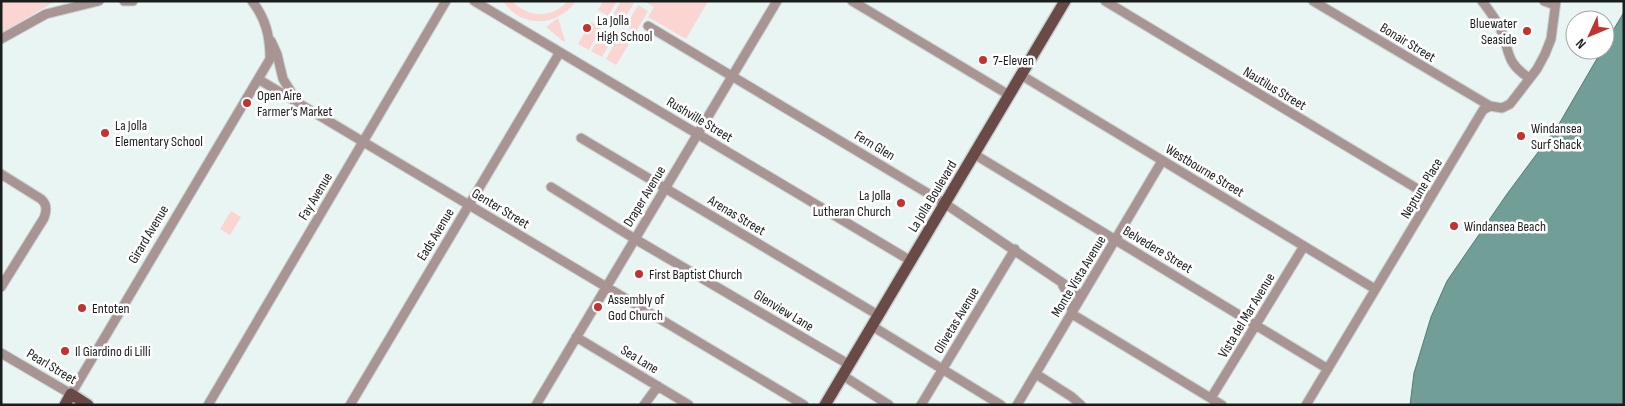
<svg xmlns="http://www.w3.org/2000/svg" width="1625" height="406" font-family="'Sofia Sans Condensed',sans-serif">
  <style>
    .green { fill: #fad5d1 }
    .water { fill: #719f98; stroke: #577873 }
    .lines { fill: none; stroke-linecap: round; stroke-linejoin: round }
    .minor-casing { stroke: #c8d2d1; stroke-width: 11 }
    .major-casing { stroke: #c8d2d1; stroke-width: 14 }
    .minor { stroke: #a89593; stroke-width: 9 }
    .major { stroke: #6a4a47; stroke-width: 11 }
    .poi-dot { fill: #c13231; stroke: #fff; stroke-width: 2 }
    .labels { text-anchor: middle; stroke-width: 5; stroke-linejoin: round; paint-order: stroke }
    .poi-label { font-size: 14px; fill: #191d1c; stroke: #fff; text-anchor: start }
    .street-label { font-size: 14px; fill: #191d1c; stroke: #fff }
  </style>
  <rect width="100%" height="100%" fill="#e9f5f3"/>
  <path class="green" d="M1,1H54V2L1,33Z
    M503,1H512C528,18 552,19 568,1H576C558,27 521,29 503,1Z
    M603,1H617L608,16L598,10Z
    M621,1L634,3L621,24L611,18Z
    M644,1H708L686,39L648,17L654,7Z
    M638,5L648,11L636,32L626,26Z
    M558,18L565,41L564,42L546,27Z
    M591,22L601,28L589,50L578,44Z
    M604,30L614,36L602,57L591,51Z
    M618,38L629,44L616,65L606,59Z
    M231,211L241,217L230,235L220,229Z"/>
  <path class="water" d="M1624,12V405H1410L1414,373L1431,317L1447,281L1507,194L1559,124L1602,50H1605V44Z"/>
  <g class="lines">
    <g class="minor-casing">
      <path id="minor" d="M124,1H133
        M474,1L911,261
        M852,1L1009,95
        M1105,1L1431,197
        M1313,1L1490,106
        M1482,1C1489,10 1495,18 1500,28C1511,52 1504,61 1529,78
        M1544,1L1555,5
        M648,26L944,203L1082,296
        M1,39L46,14L99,1
        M271,41L277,54L283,79L296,100
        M1021,75L1375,289
        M258,79L804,405
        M581,138L878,315
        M974,154L1328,369
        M1,174L41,199C47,204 47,210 44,218L1,287
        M551,187L635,239L848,364
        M1062,284L1070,298L1072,313
        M1072,314L1222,405
        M872,326L1001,405
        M576,337L689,405
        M1,353L71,394L270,59C270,36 266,19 252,1
        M1036,374L1072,397L1081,405
        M842,375L889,405
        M1211,398L1304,246
        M208,405L446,1
        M350,405L560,52
        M536,405L777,1
        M644,405L658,386
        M921,405L1015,249
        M1017,405L1162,161
        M1306,405L1483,110L1490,106L1502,108L1510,104L1537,69L1545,54L1551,39L1556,1"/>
    </g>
    <g class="major-casing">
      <path id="major" d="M65,405L71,394L88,405
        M825,405L1065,1"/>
    </g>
    <use href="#minor" class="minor"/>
    <use href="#major" class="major"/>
  </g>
  <g class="poi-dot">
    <circle cx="587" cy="28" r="5"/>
    <circle cx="1527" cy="31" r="5"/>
    <circle cx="983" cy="60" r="5"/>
    <circle cx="247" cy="103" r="5"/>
    <circle cx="105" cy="133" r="5"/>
    <circle cx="1521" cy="136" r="5"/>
    <circle cx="901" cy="203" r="5"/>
    <circle cx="1454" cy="226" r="5"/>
    <circle cx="639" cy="274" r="5"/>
    <circle cx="598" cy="307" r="5"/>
    <circle cx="82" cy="308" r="5"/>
    <circle cx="65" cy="351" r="5"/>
  </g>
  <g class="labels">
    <g class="poi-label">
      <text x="597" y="25">La Jolla<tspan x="597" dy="16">High School</tspan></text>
      <text x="1517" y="28" text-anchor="end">Bluewater<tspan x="1517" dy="16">Seaside</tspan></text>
      <text x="993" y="65">7-Eleven</text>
      <text x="257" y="100">Open Aire<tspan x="257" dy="16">Farmer’s Market</tspan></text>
      <text x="115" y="130">La Jolla<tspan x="115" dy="16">Elementary School</tspan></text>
      <text x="1531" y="133">Windansea<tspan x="1531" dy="16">Surf Shack</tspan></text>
      <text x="891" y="200" text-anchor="end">La Jolla<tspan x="891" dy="16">Lutheran Church</tspan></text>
      <text x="1464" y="231">Windansea Beach</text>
      <text x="649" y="279">First Baptist Church</text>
      <text x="608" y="304">Assembly of<tspan x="608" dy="16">God Church</tspan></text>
      <text x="92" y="313">Entoten</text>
      <text x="75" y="356">Il Giardino di Lilli</text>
    </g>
    <g class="street-label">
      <text transform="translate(1408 42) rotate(31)" y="5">Bonair Street</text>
      <text transform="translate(1275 88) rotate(31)" y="5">Nautilus Street</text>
      <text transform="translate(700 119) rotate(31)" y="5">Rushville Street</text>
      <text transform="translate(875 145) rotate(31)" y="5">Fern Glen</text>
      <text transform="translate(1205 170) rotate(31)" y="5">Westbourne Street</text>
      <text transform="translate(1421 188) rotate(-59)" y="5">Neptune Place</text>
      <text transform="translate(315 196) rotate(-59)" y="5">Fay Avenue</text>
      <text transform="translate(644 196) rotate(-59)" y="5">Draper Avenue</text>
      <text transform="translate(932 196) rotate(-59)" y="5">La Jolla Boulevard</text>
      <text transform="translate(501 208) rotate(31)" y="5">Genter Street</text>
      <text transform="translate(737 215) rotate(31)" y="5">Arenas Street</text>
      <text transform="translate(148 234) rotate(-59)" y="5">Girard Avenue</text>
      <text transform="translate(435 234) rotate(-59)" y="5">Eads Avenue</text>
      <text transform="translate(1158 249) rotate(31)" y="5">Belvedere Street</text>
      <text transform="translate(1078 276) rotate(-59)" y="5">Monte Vista Avenue</text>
      <text transform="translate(784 310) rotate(31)" y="5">Glenview Lane</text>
      <text transform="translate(1246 315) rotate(-59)" y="5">Vista del Mar Avenue</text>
      <text transform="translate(956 320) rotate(-59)" y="5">Olivetas Avenue</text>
      <text transform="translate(640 359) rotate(31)" y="5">Sea Lane</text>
      <text transform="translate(52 366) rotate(31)" y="5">Pearl Street</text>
    </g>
  </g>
  <rect width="1625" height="406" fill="none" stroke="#191d1c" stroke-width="5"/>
  <g transform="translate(1590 35) rotate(226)"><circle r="24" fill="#ffffff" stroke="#a3a5a4"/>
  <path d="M0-4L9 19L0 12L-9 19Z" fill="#c13231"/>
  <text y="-8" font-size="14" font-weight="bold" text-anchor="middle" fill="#191d1c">N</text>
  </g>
</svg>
